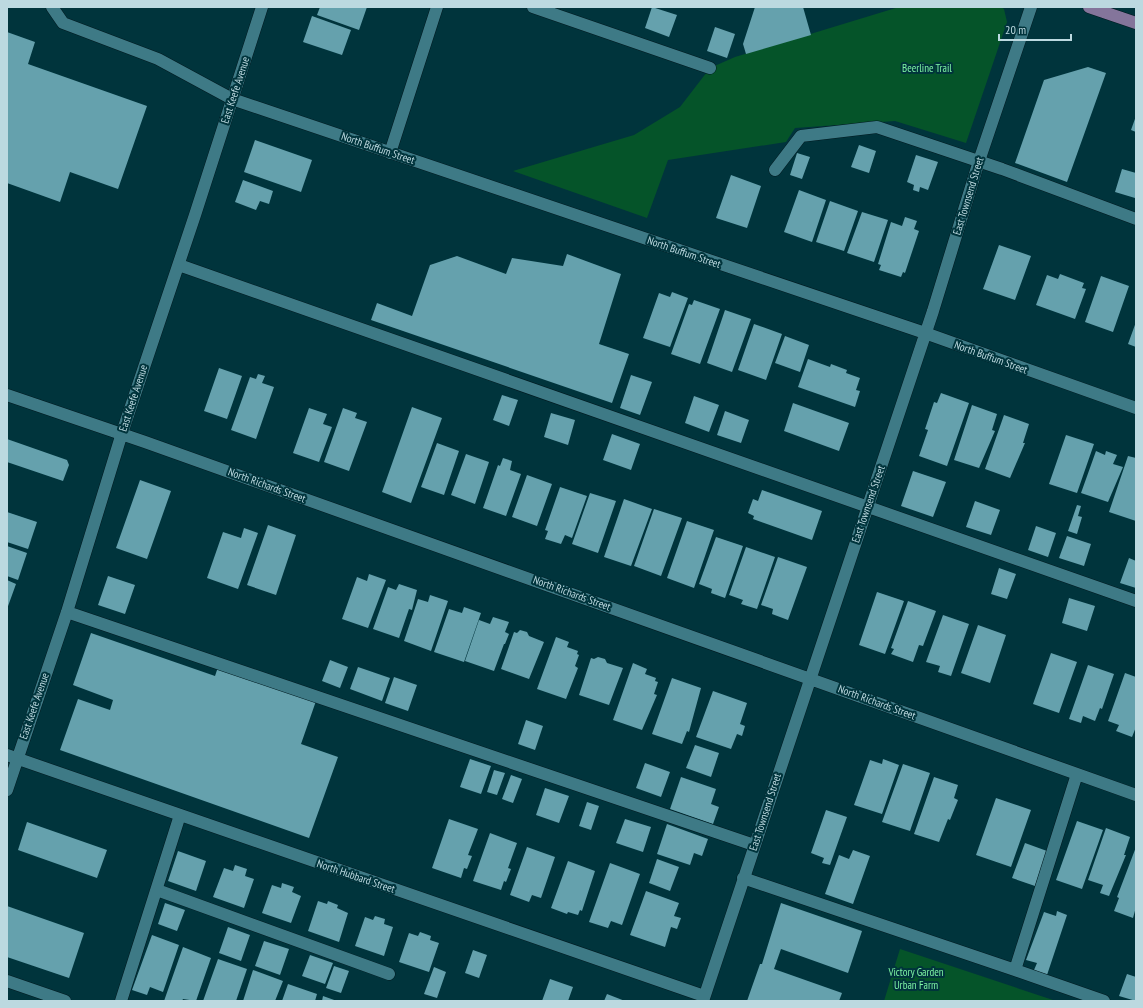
<svg xmlns="http://www.w3.org/2000/svg" width="1143" height="1008" font-family="'PT Sans Narrow',sans-serif">
  <style>
    .green { fill: #055429 }
    .building { fill: #65a1ad }
    .lines { fill: none; stroke-linecap: round; stroke-linejoin: round }
    .minor-casing { stroke: #001a20; stroke-width: 13 }
    .major-casing { stroke: #001a20; stroke-width: 13 }
    .minor { stroke: #3e7a86; stroke-width: 12 }
    .major { stroke: #84759b; stroke-width: 12 }
    .labels { text-anchor: middle; stroke-width: 4; stroke-linejoin: round; paint-order: stroke }
    .park-label { font-size: 11px; fill: #7ff5a4; stroke: #00343c }
    .street-label { font-size: 11px; fill: #bcd9e0; stroke: #00343c }
  </style>
  <rect width="100%" height="100%" fill="#00343c"/>
  <path class="green" d="M899,7H1001L1004,9L1007,22L966,143L895,121L795,128L786,142L668,160L647,218L513,171L634,135L680,107L710,68L735,57Z
    M900,949L1056,1001H884Z"/>
  <path class="building" d="M320,7H367L359,30L317,15Z
    M652,7L677,15L669,37L645,28Z
    M755,7H803L811,35L746,54L743,44Z
    M312,16L351,30L342,55L303,42Z
    M715,27L735,34L727,58L707,51Z
    M7,32L35,42L28,64L147,106L118,189L70,172L60,202L7,183Z
    M1088,67L1106,73L1067,182L1015,163L1044,80Z
    M1136,116V132L1131,130Z
    M255,140L312,160L301,192L244,172Z
    M859,145L876,151L869,173L851,167Z
    M797,153L810,157L802,179L790,175Z
    M916,155L938,162L928,190L920,187L919,192L913,190L914,185L907,182Z
    M1122,169L1136,173L1135,198L1115,192Z
    M731,175L761,186L747,228L716,218Z
    M243,180L273,191L269,204L260,201L256,210L235,202Z
    M799,190L826,200L812,242L784,232Z
    M830,201L858,211L844,251L816,242Z
    M862,212L888,220L874,262L847,253Z
    M905,217L917,221L914,229L919,231L905,273L903,272L901,277L879,270L881,265L878,264L891,222L902,226Z
    M999,245L1031,256L1015,300L983,289Z
    M567,254L621,274L599,344L629,354L612,403L371,320L377,303L412,316L430,265L457,256L506,274L512,258L563,266Z
    M1060,274L1084,283L1082,288L1086,289L1075,319L1036,305L1047,275L1058,279Z
    M1101,276L1129,286L1113,332L1085,322Z
    M672,292L688,298L670,347L643,338L659,293L670,297Z
    M694,300L720,309L700,364L671,354L689,304L692,305Z
    M725,310L751,319L732,372L707,363Z
    M1136,322V347L1128,344Z
    M754,324L782,334L766,380L738,370Z
    M785,336L809,345L800,372L775,363Z
    M808,359L830,367L831,364L847,370L846,373L860,378L856,390L860,391L855,407L798,387Z
    M219,368L242,376L227,419L204,411Z
    M258,374L265,376L262,383L274,387L256,439L231,430L250,377L256,379Z
    M631,375L652,382L640,415L620,408Z
    M941,393L969,403L947,466L919,456L928,430L925,429L934,402L937,403Z
    M502,395L518,400L509,426L493,420Z
    M694,396L719,405L709,432L685,423Z
    M793,403L849,423L839,451L784,431Z
    M972,405L997,414L992,430L995,431L979,468L954,460Z
    M412,407L442,418L411,503L382,492Z
    M309,408L327,414L323,424L332,427L319,462L293,453Z
    M343,408L357,413L355,418L367,422L349,471L324,462Z
    M725,411L749,420L741,443L717,435Z
    M551,413L575,420L568,445L544,437Z
    M1004,415L1029,424L1023,443H1025L1010,478L985,469Z
    M612,434L640,444L631,470L603,460Z
    M1066,435L1094,444L1077,493L1049,484Z
    M7,439L67,460L69,465L63,481L7,462Z
    M437,443L459,451L444,495L421,487Z
    M1096,451L1105,455L1106,451L1117,455L1113,464L1123,467L1108,502L1081,493Z
    M466,454L489,462L475,504L451,495Z
    M1128,456L1136,458V521L1109,512Z
    M503,458L512,461L510,470L521,474L506,516L483,508L498,465L500,466Z
    M913,471L946,482L933,517L901,506Z
    M527,475L552,484L537,526L512,517Z
    M140,480L171,491L147,559L116,548Z
    M560,487L587,496L572,538L565,535L561,544L545,539L548,531L545,530Z
    M762,490L822,511L812,540L753,519L754,516L748,513L753,499L758,501Z
    M590,493L616,501L598,553L572,544Z
    M624,499L652,509L631,566L604,557Z
    M975,501L1000,510L991,535L966,527Z
    M1077,505L1081,506L1078,516L1082,517L1077,534L1068,531Z
    M654,509L682,518L661,576L634,566Z
    M7,512L37,522L28,549L7,542Z
    M687,521L714,530L694,588L667,578Z
    M268,525L296,535L276,595L247,585Z
    M1036,526L1056,533L1048,557L1028,550Z
    M244,528L258,533L238,589L207,578L223,532L241,538Z
    M1067,536L1091,544L1084,566L1059,558Z
    M716,537L743,546L725,598L711,593L712,589L699,584Z
    M7,546L27,553L18,580L7,576Z
    M746,547L775,557L757,609L741,604L743,600L729,595Z
    M778,557L807,567L788,620L772,614L773,609L761,605Z
    M1129,558L1136,561V588L1120,583Z
    M999,568L1016,574L1007,599L991,594Z
    M369,574L386,580L368,628L342,619L357,577L367,581Z
    M108,576L135,585L125,614L98,605Z
    M7,580L16,584L7,609Z
    M399,584L417,590L412,610L409,609L399,638L373,629L388,587L396,590Z
    M877,592L904,601L885,654L859,645Z
    M430,595L448,601L431,651L404,641L418,599L428,602Z
    M1069,598L1095,606L1087,631L1062,623Z
    M908,601L936,611L923,646L919,645L913,662L891,654L894,649L891,648Z
    M464,607L481,613L464,662L434,652L449,609L462,613Z
    M943,615L969,624L951,676L938,672L940,666L926,662Z
    M493,617L509,622L505,632L509,634L505,644H504L494,671L465,661L479,620L490,624Z
    M978,625L1006,635L990,683L961,673Z
    M520,630L527,632L529,636L544,642L529,679L501,669L514,632L517,633Z
    M91,633L215,676L218,667L316,701L301,744L338,757L309,838L60,750L78,699L110,710L113,700L73,685Z
    M556,637L569,642L567,647L578,651L577,654L579,655L575,666L578,668L566,699L537,689Z
    M1051,653L1077,662L1059,713L1033,704Z
    M598,657L605,659L607,663L623,668L609,705L579,695L591,658L594,659Z
    M330,660L348,667L340,688L322,681Z
    M633,663L647,669L645,674L656,678L655,681L658,682L654,694L657,695L642,730L613,720Z
    M1088,665L1114,674L1102,709L1100,708L1095,721L1083,716L1081,723L1069,719Z
    M358,667L390,678L382,701L350,689Z
    M1125,673L1136,677V727L1132,737L1116,731L1119,725L1108,721Z
    M394,677L417,685L408,711L385,703Z
    M672,678L701,688L689,732L687,731L682,744L652,734Z
    M713,691L747,703L740,724L745,726L742,736L737,734L731,749L696,737Z
    M526,720L543,726L535,750L518,744Z
    M695,745L719,753L711,777L686,768Z
    M470,759L491,766L481,794L460,787Z
    M883,759L899,765L882,814L854,805L870,760L882,764Z
    M645,763L670,772L661,797L636,788Z
    M903,764L930,773L910,831L882,822Z
    M494,770L505,773L497,795L487,792Z
    M511,775L522,779L513,803L502,799Z
    M681,777L716,789L711,804L719,807L713,824L670,809Z
    M934,777L958,785L954,798L958,800L950,820L948,819L939,842L914,834Z
    M545,788L569,796L559,823L536,815Z
    M996,798L1031,810L1011,867L976,855Z
    M587,802L599,806L591,830L579,826Z
    M826,810L847,817L830,865L822,863L824,858L811,853Z
    M449,819L478,829L468,855L472,856L467,869L464,868L461,878L432,868Z
    M625,819L651,827L643,852L616,843Z
    M1077,821L1103,830L1082,889L1056,880Z
    M27,822L107,850L97,878L18,850Z
    M667,824L708,839L702,856L694,853L690,865L657,854Z
    M1106,828L1130,837L1124,855H1126L1109,896L1100,893L1103,885L1088,880Z
    M490,833L517,843L508,868L511,869L506,882L504,881L501,890L473,881Z
    M1025,843L1047,851L1035,886L1012,878Z
    M527,847L555,857L541,898L532,895L529,902L510,895Z
    M1136,847V907L1133,918L1114,911L1119,898L1117,897Z
    M853,850L870,856L853,904L825,894L839,855L849,859Z
    M178,851L206,861L196,891L168,881Z
    M657,859L679,867L670,891L649,883Z
    M568,861L595,871L582,911L580,910L578,915L568,912L567,914L551,908Z
    M610,863L640,874L622,925L611,921L608,928L589,922Z
    M235,865L247,869L245,876L254,879L244,908L213,897L224,868L233,871Z
    M282,883L294,887L292,892L301,896L291,923L262,913L272,885L281,888Z
    M646,891L679,903L674,916L681,918L677,929L671,927L665,947L630,935Z
    M318,901L327,904L328,901L338,905L337,908L348,913L339,942L308,931Z
    M165,903L185,910L177,931L158,924Z
    M781,903L862,931L848,973L781,949L774,969L842,993L839,1001H747L760,964H762Z
    M7,906L84,933L69,978L7,957Z
    M1057,911L1067,915L1047,975L1034,970L1037,963L1026,960L1044,912L1056,916Z
    M375,916L385,919L384,924L393,927L384,956L355,946L365,917L373,920Z
    M228,927L250,935L241,961L219,953Z
    M420,932L431,936L430,940L439,943L429,972L399,962L409,933L418,936Z
    M152,935L179,945L163,992L150,987L147,995L132,990Z
    M264,941L289,949L280,975L255,966Z
    M183,947L211,958L196,1001L183,999L182,1001H164Z
    M473,950L487,955L479,978L465,973Z
    M310,955L333,963L325,984L302,976Z
    M218,959L247,969L236,1001H203Z
    M334,966L349,971L341,993L326,988Z
    M434,967L446,972L437,998L424,994Z
    M253,970L283,981L275,1001H243Z
    M1127,974L1136,977V1001L1119,996Z
    M550,979L573,987L568,1001H542Z
    M288,984L317,994L315,1001H282Z
    M607,994L625,1001H604Z
    M323,996L337,1001H322Z"/>
  <g class="lines">
    <g class="minor-casing">
      <path id="minor" d="M52,7L63,23L158,59L232,99L925,333L1136,408
        M533,7L710,68
        M390,153L437,7
        M775,170L801,136L877,127L1002,169L1136,219
        M179,265L1136,601
        M7,395L145,442L1136,795
        M67,612L754,845
        M7,755L704,996
        M7,790L67,612L122,433L195,215L262,7
        M743,878L1015,970L1077,774
        M157,890L389,974
        M1015,970L1104,1001
        M7,981L65,1001
        M121,1001L180,815
        M703,1001L933,311L979,161L1031,7"/>
    </g>
    <g class="major-casing">
      <path id="major" d="M1089,7L1136,23"/>
    </g>
    <use href="#minor" class="minor"/>
    <use href="#major" class="major"/>
  </g>
  <g class="labels">
    <g class="park-label">
      <text x="927" y="72">Beerline Trail</text>
      <text x="916" y="976">Victory Garden<tspan x="916" dy="13">Urban Farm</tspan></text>
    </g>
    <g class="street-label">
      <text transform="translate(235 90) rotate(-72)" y="4">East Keefe Avenue</text>
      <text transform="translate(378 148) rotate(19)" y="4">North Buffum Street</text>
      <text transform="translate(968 196) rotate(-73)" y="4">East Townsend Street</text>
      <text transform="translate(684 252) rotate(19)" y="4">North Buffum Street</text>
      <text transform="translate(991 357) rotate(20)" y="4">North Buffum Street</text>
      <text transform="translate(133 398) rotate(-72)" y="4">East Keefe Avenue</text>
      <text transform="translate(267 485) rotate(20)" y="4">North Richards Street</text>
      <text transform="translate(868 504) rotate(-71)" y="4">East Townsend Street</text>
      <text transform="translate(572 593) rotate(20)" y="4">North Richards Street</text>
      <text transform="translate(877 702) rotate(20)" y="4">North Richards Street</text>
      <text transform="translate(34 706) rotate(-71)" y="4">East Keefe Avenue</text>
      <text transform="translate(765 812) rotate(-72)" y="4">East Townsend Street</text>
      <text transform="translate(356 876) rotate(19)" y="4">North Hubbard Street</text>
    </g>
  </g>
  <rect width="1143" height="1008" fill="none" stroke="#bcd9e0" stroke-width="16"/>
  <path d="M999 34v6h72v-6" fill="none" stroke="#bcd9e0" stroke-width="2"/>
  <text x="1005" y="34" font-size="12" fill="#bcd9e0" stroke="#00343c" stroke-width="3" paint-order="stroke">20 m</text>
</svg>
